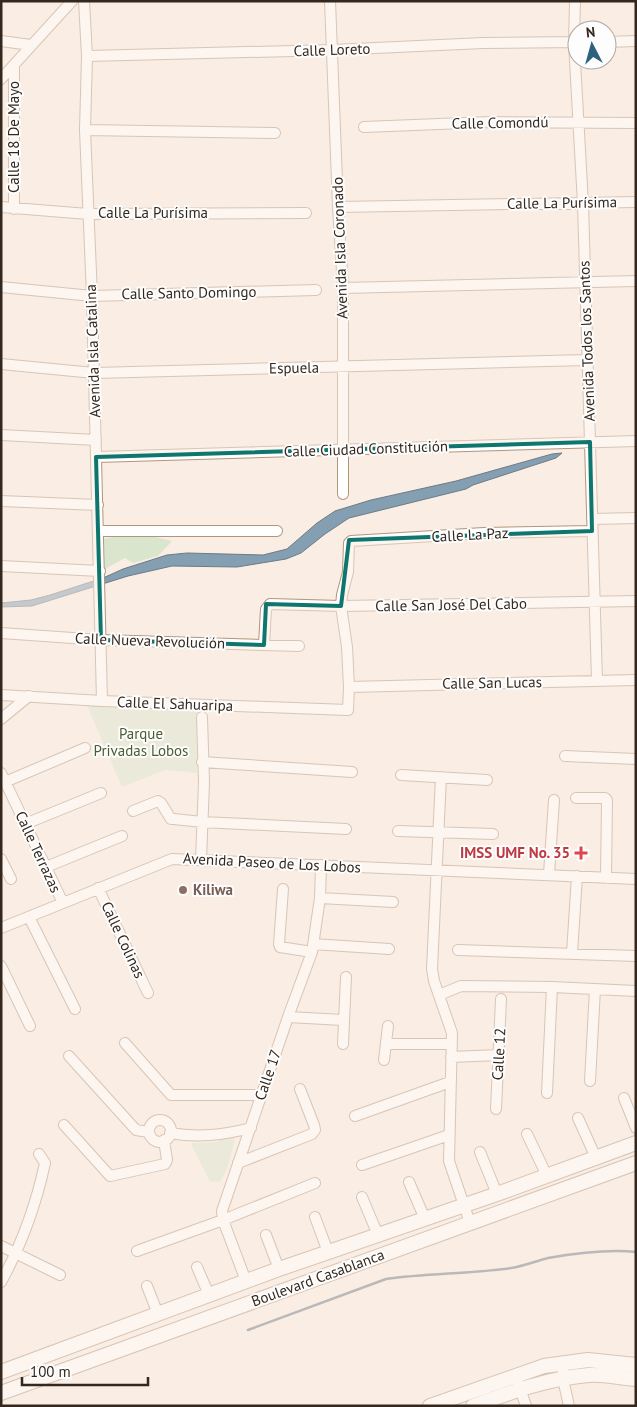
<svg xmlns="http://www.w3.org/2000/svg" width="637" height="1407" font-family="'PT Sans',sans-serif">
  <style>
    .green { fill: #dae5ce }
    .water { fill: #849eb2; stroke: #6c7b86 }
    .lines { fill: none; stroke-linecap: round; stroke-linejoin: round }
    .stream { stroke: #6c7b86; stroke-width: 2.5 }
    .minor-casing { stroke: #b2957b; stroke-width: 12 }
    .major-casing { stroke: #b2957b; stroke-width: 16 }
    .minor { stroke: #fff; stroke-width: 10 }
    .major { stroke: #fff; stroke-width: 14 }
    .marked { fill: none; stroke: #0f766e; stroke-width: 4; stroke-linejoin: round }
    .health-dot { fill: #e0444e; stroke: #fdfdfd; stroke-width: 2 }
    .education-dot { fill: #8d6e63; stroke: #fdfdfd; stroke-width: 2 }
    .labels { text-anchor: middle; stroke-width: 4; stroke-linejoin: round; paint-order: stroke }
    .street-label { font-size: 15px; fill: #34281e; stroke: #fdfdfd }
    .park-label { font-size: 15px; fill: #4a5d31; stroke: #fdfdfd }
    .health-label { font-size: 15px; font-weight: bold; fill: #be3a42; stroke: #fdfdfd; text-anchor: end }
    .education-label { font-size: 15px; font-weight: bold; fill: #785e54; stroke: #fdfdfd; text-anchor: start }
  </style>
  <rect width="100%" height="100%" fill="#faede3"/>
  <path class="green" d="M135,532L172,541L158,556L133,563L125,558L105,569L104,539Z
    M86,703L200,710L197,773L165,770L122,787Z
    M230,1137L235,1139L228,1166L221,1181L210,1182L192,1146V1143L218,1142L220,1139Z"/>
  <path class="water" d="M562,453L556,458L473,485L466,489L349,518L325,534L301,553L286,559L237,567L172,566L128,576L32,606L1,607V603L31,600L50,595L103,578L123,569L167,555L187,553L263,555L287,549L317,523L335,511L371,500L456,481L552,454Z"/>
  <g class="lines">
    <path class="stream" d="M248,1330L386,1279C427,1273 470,1274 511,1268C524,1266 536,1261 548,1258C577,1253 607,1249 636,1252"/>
    <g class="minor-casing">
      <path id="minor" d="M84,1L87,56L85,130L92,296L102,701
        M330,1L338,207L343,288V494
        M575,1L574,43L583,204L597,681
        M1,41L31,45
        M607,42L636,41
        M87,56L332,50L483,43L577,42
        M1,79L72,1
        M364,127L489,122L636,123
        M85,130L275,133
        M1,207L88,214L306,213
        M338,207L636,202
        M14,209V65
        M1,287L92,296L316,290
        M343,288L636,281
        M1,364L94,373L587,360
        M1,435L96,440
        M96,457L636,441
        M1,501L98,505
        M592,519L636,518
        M98,531H277
        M1,566L100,571
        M1,633L101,640L299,646
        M264,645L266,609L270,604L341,606L636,601
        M349,687L636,680
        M1,695L102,701L348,710L349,687L347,647L341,606L342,595L348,572L349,543L351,541L484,533L592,531
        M1,719L29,696
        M565,756L636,759
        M202,762L352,772
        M1,773L63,903
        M401,775L487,780
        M441,777L432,969L434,981L452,1033L449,1161L470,1223
        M5,782L85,748
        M576,798H605L607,800L606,878
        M133,811L158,801L161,803L171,819H174L202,822L346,829
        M25,824L101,793
        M398,831L493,834
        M1,859L11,879
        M201,860L204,782L202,717
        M46,867L122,836
        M549,874L554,800
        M98,888L148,993
        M283,889L279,944L280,947L312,952
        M320,898L393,902
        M29,917L75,1009
        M1,928L172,859L636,879
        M313,944L389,949
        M458,950L636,956
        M572,953L577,876
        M1,966L30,1026
        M439,995L461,986L552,987L636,991
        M288,1017L343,1020
        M125,1043L171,1095H261
        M343,1044L346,977
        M387,1044H452
        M69,1056L136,1130L149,1132
        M451,1057L499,1055
        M384,1060L388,1026
        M590,1081L595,989
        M547,1093L552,987
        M624,1098L636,1128
        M496,1109L501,999
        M355,1116L450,1082
        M578,1118L596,1158
        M149 1131a11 11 0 1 1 22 0a11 11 0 1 1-22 0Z
        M64,1125L110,1176L165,1164L167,1160L164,1140
        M170,1133C198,1138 223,1135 251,1128
        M527,1134L547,1176
        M480,1152L497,1194
        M238,1163L312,1134L315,1130L314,1125L300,1089
        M362,1165L449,1135
        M409,1182L425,1219
        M362,1197L378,1235
        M315,1217L328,1252
        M266,1235L279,1269
        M1,1246L60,1275
        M137,1251L223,1220L315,1183
        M197,1267L209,1295
        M246,1281L223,1220L222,1211L288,1017L312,952L320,898L321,865
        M1,1282C22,1244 36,1205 45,1163L39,1154
        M147,1286L158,1314
        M563,1362V1379L569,1406
        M518,1383L526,1406"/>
    </g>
    <g class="major-casing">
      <path id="major" d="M1,1372L279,1269L497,1194L636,1143
        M1,1393L636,1163
        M430,1406L544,1366L588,1360L636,1365
        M473,1406C511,1392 549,1378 589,1375C604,1374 621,1378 636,1379"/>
    </g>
    <use href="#minor" class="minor"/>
    <use href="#major" class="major"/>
  </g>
  <path d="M0 0H637V1407H0ZM590,442L592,531L349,540L341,606L266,604L264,645L101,640L96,457Z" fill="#faede3" fill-opacity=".55" fill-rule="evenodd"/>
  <path class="marked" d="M590,442L592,531L349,540L341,606L266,604L264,645L101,640L96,457Z"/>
  <path class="health-dot" d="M578.5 845.5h5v5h5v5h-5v5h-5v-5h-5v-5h5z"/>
  <circle class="education-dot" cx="183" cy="890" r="5"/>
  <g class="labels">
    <g class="street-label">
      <text transform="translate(332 50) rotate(-2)" y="5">Calle Loreto</text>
      <text transform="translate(500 123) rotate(-1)" y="5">Calle Comondú</text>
      <text transform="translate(14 137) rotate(-90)" y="5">Calle 18 De Mayo</text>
      <text transform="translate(562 203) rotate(-1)" y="5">Calle La Purísima</text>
      <text x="153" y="218">Calle La Purísima</text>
      <text transform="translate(340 248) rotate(-92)" y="5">Avenida Isla Coronado</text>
      <text transform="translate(189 293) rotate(-1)" y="5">Calle Santo Domingo</text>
      <text transform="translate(587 341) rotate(-92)" y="5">Avenida Todos los Santos</text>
      <text transform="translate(93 351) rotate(-92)" y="5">Avenida Isla Catalina</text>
      <text transform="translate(294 368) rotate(-1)" y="5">Espuela</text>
      <text transform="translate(366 449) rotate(-2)" y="5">Calle Ciudad Constitución</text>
      <text transform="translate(470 535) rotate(-3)" y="5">Calle La Paz</text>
      <text transform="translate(451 605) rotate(-1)" y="5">Calle San José Del Cabo</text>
      <text transform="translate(150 641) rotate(2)" y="5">Calle Nueva Revolución</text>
      <text transform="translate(492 683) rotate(-1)" y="5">Calle San Lucas</text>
      <text transform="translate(175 704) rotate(2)" y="5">Calle El Sahuaripa</text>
      <text transform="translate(38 852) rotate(65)" y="5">Calle Terrazas</text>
      <text transform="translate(272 863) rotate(3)" y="5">Avenida Paseo de Los Lobos</text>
      <text transform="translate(123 940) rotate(65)" y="5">Calle Colinas</text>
      <text transform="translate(499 1054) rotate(-87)" y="5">Calle 12</text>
      <text transform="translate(268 1075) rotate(-71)" y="5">Calle 17</text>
      <text transform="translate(318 1278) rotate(-20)" y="5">Boulevard Casablanca</text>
    </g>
    <g class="park-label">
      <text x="141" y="739">Parque<tspan x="141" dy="17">Privadas Lobos</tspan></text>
    </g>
    <g class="health-label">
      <text x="570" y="858">IMSS UMF No. 35</text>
    </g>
    <g class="education-label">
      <text x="193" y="895">Kiliwa</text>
    </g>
  </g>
  <rect width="637" height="1407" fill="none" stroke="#34281e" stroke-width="5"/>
  <g transform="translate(592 45) rotate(354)"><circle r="24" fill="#fdfdfd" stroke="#ada8a4"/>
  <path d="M0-4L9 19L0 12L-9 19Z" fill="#2b627d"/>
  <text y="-8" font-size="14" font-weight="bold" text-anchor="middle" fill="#34281e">N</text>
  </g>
  <path d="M22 1377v8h126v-8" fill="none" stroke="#34281e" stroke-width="2.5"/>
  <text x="30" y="1377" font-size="15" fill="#34281e" stroke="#fdfdfd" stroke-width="4" paint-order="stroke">100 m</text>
</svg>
